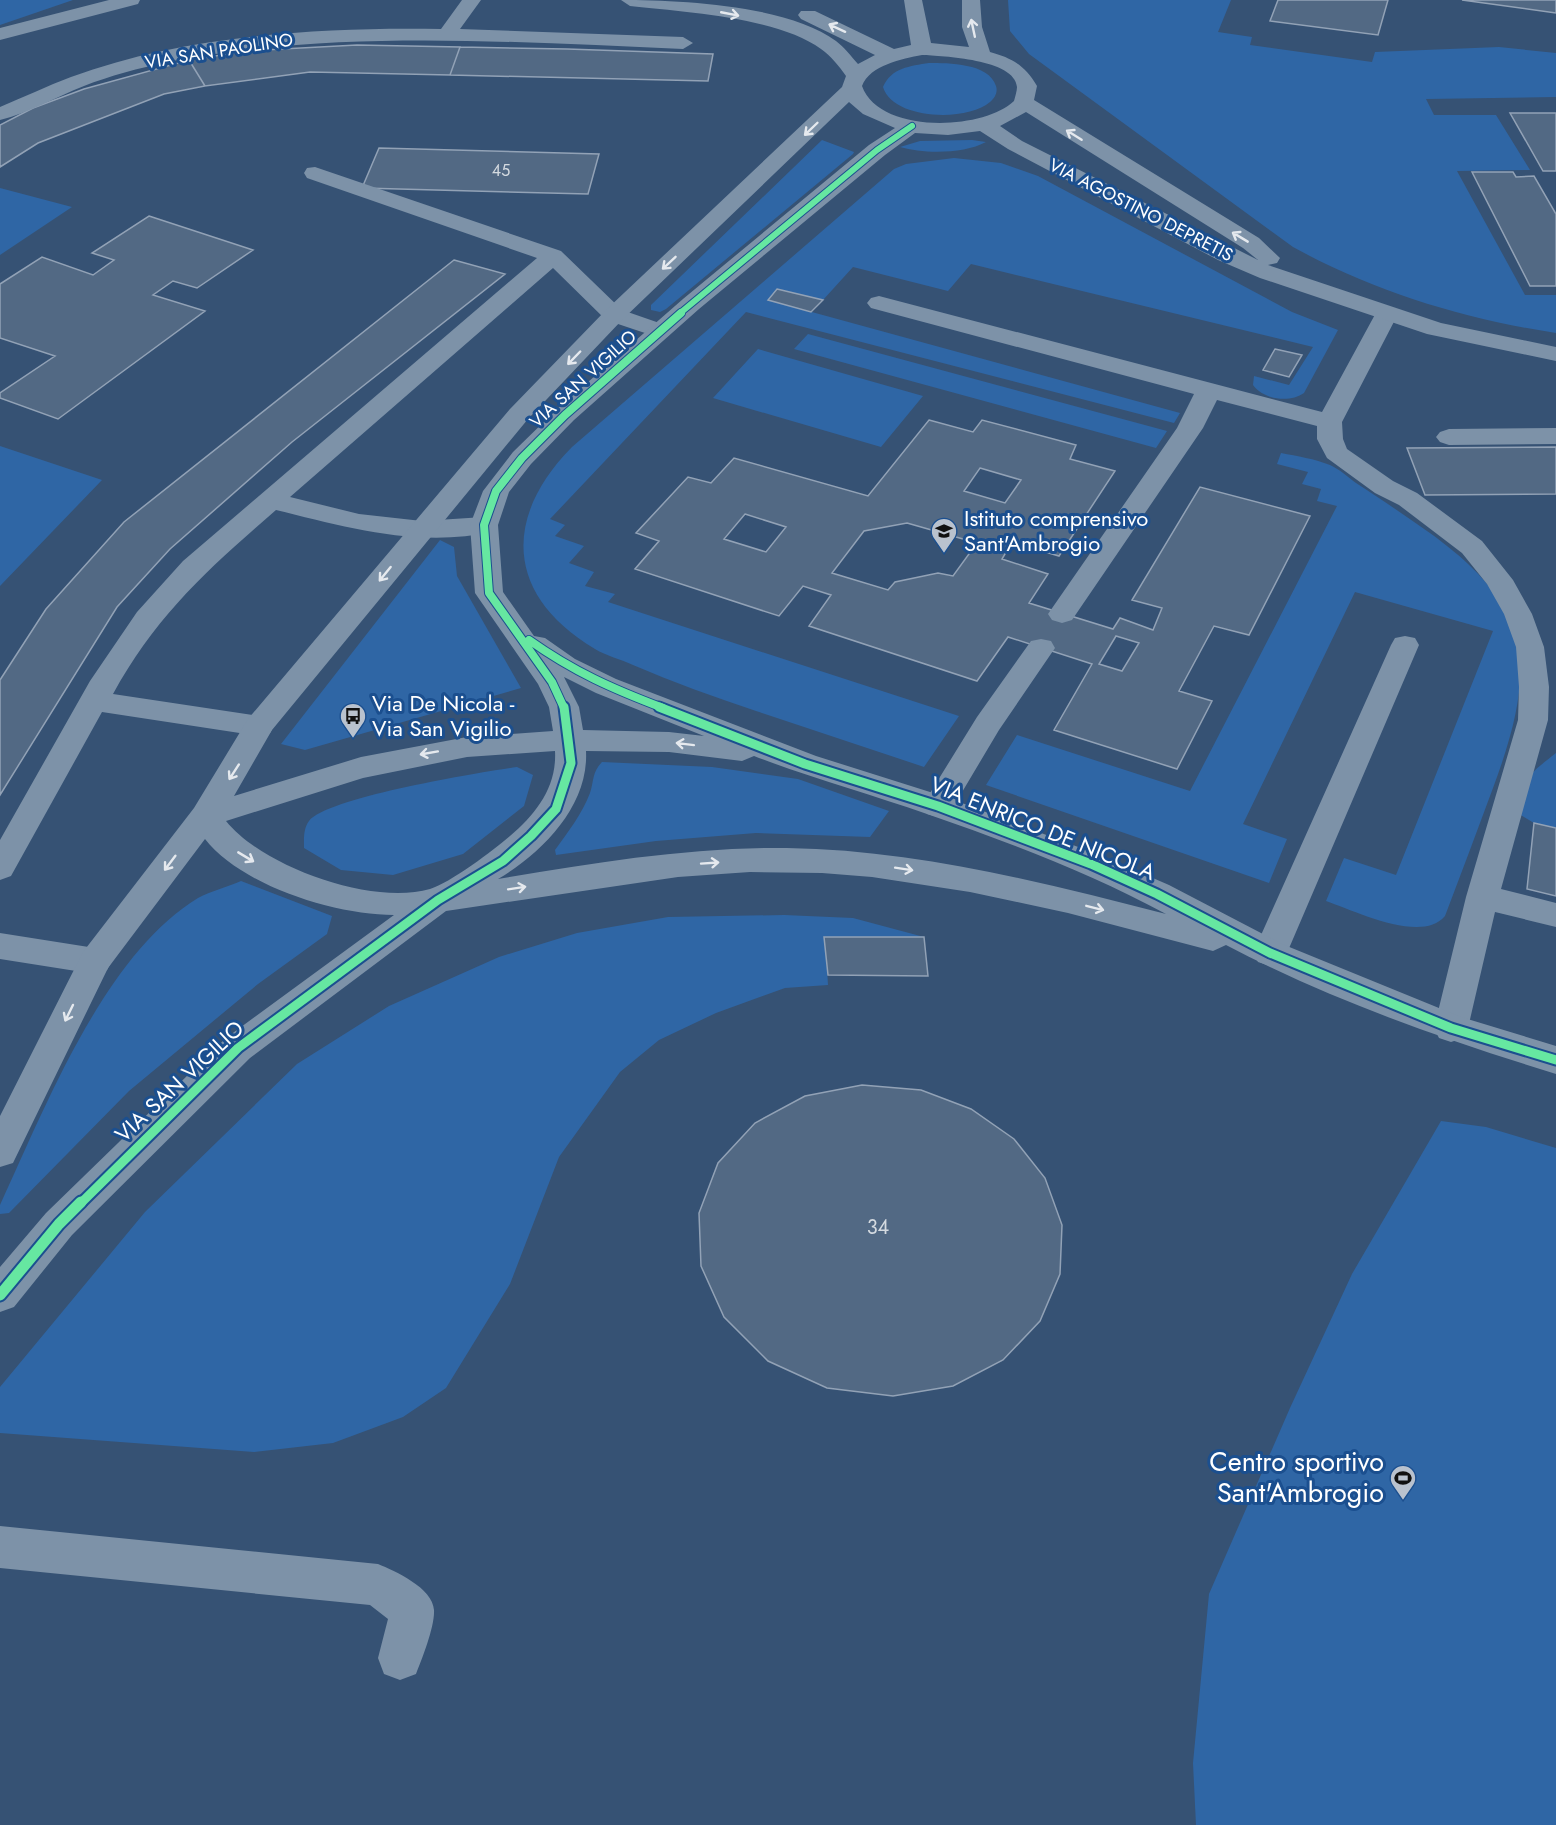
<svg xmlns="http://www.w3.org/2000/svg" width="1556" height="1825" font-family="Jost,sans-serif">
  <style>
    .green { fill: #2f66a5 }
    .building { fill: #526984; stroke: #92a2b6; stroke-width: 1.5; fill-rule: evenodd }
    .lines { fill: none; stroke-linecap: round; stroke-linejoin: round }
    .lane { fill: #7d92a8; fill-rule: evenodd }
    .street { fill: #7d92a8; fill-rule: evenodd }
    .cycleway-far3-casing { stroke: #1b4f8f; stroke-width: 8 }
    .cycleway-far2-casing { stroke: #1b4f8f; stroke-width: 10 }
    .cycleway-far1-casing { stroke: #1b4f8f; stroke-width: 13 }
    .cycleway-casing { stroke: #1b4f8f; stroke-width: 15 }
    .cycleway-far3 { stroke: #66e7a1; stroke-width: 6 }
    .cycleway-far2 { stroke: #66e7a1; stroke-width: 8 }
    .cycleway-far1 { stroke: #66e7a1; stroke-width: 9 }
    .cycleway { stroke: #66e7a1; stroke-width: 11 }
    .oneway { stroke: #e5e9ee }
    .labels { text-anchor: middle; stroke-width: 6; stroke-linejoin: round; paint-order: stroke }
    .far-number-label { font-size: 16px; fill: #d4dae0 }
    .far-street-label { font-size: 18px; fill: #fff; stroke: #1b4f8f }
    .number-label { font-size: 20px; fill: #d4dae0 }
    .poi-label { font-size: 22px; fill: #fff; stroke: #1b4f8f; text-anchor: start }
    .street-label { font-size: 22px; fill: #fff; stroke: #1b4f8f }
    .near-poi-label { font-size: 27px; fill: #fff; stroke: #1b4f8f; text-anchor: end }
  </style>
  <rect width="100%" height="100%" fill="#365274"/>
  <path class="green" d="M0,0H73L0,25Z
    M1008,0H1231L1218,32L1252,37L1250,45L1372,62L1375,52L1499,47L1556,53V97L1426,99L1434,115H1496L1530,170L1457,171L1525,295H1556V333C1464,319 1375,292 1293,247L1029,54L1010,31Z
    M929,63C948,63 989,63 996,86C998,92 995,98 990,102C967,122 893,120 883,87C891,68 910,66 929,63Z
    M822,140L854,152L853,154L666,309L660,312L651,310V305Z
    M972,140L986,142C964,154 924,154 900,147L920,141Z
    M954,158L1001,163L1038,176L1292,312L1338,330L1304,393C1290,403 1264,400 1253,385L1254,376L1289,385L1313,347L971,264L948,291L853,267L823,300L778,289L768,300L1180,413L1174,423L746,312L550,519L565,525L555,536L584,546L569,563L594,572L585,586L615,594L608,602L959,716L924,767C868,748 812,730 756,711C714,697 673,682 633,665C621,659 606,656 595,649C506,596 502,518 572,447L894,169L906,164Z
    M0,188L72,207L0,255Z
    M808,334L1167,431L1156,448L794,349Z
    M758,349L923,396L881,447L713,398Z
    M0,446L102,480L0,586Z
    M1281,453C1297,456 1315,459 1330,465C1339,469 1348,477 1356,483C1376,496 1397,510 1417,524C1533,603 1540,661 1493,788C1477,831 1461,874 1445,916C1422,944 1355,911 1326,901L1344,858L1396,875L1493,631L1355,592L1243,824L1287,839L1269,883L986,785L1017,735L1190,791L1337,506L1317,501L1321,489L1302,484L1308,472L1277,464Z
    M440,540L454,547L457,576L521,688L305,750L281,744Z
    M1556,753V828L1534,823L1519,814C1522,778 1528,775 1556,753Z
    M602,762L712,767L798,779L889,811L870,837L756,833L656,841L556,855L555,850C568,832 582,814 590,793C594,781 592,772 602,762Z
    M517,767L533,775L524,806L463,854L393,875L341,870L304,848C304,840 303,829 309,821C328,797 482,772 517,767Z
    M241,881L332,916L327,934L258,984L129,1091L9,1213L0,1214V1205C45,1108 104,955 198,898C211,891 227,887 241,881Z
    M784,915L853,918L924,937H825L828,985L785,988L716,1013L659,1040L620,1072L559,1157L510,1284L446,1388L403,1417L333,1443L254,1452L0,1433V1387L145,1212L297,1064L389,1006L499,957L577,933L668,917Z
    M1441,1121L1486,1127L1556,1148V1825H1196L1193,1763L1209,1594L1290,1408L1352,1274Z"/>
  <path class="building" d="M1278,0H1388L1378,35L1270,21Z
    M1463,0H1556V13L1462,0Z
    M357,45L460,47L450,75L310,72L205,86L189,60L247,51Z
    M460,47L567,49L713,54L708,81L450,75Z
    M189,60L205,86L164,94L38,143L0,167V125L33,108L84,89Z
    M1510,113H1556V171H1543Z
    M379,148L599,154L588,194L362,188Z
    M1472,172H1513L1516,177L1534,176L1556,214V286H1530Z
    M149,216L253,250L197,288L173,281L153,295L205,311L58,419L0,398V393L55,356L0,338V284L42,257L93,275L114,260L92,253Z
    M454,260L505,274L292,442L170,549L117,607L0,795V680L46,609L124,522Z
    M777,289L823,300L811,312L768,300Z
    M1275,349L1302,355L1289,377L1263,370Z
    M929,420L973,432L982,420L1076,445L1070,459L1115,471L1059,556L1012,542L1002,559L1048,574L1029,603L1113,629L1120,618L1153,630L1162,608L1132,600L1200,487L1310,516L1249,635L1214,626L1179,691L1212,701L1177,769L1054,730L1092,664L1008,637L977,681L809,626L831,595L803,586L779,616L635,569L659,541L636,533L688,477L711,483L734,458L868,496ZM980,468L1021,480L1005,503L964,491ZM745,514L786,527L766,552L724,539ZM907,523L977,543L953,576L938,573L895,582L888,590L832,573L864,531ZM1116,636L1139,643L1122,671L1099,664Z
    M1556,447V494L1425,495L1407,448Z
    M1534,823L1556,828V896L1527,889Z
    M824,937H924L928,976L828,975Z
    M862,1085L921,1090L971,1109L1014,1139L1045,1178L1062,1225L1060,1274L1040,1321L1003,1360L953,1386L893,1396L827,1388L768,1361L724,1317L701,1266L699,1213L718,1163L755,1123L805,1096Z"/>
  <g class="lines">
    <path class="lane" d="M462,0H481L460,29L683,37L693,43L683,49C511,42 337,29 167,62C140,68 109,76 84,86C56,97 29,113 0,120V107C24,97 47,86 71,77C185,35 321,27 441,29Z
      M315,167L561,251L622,310L668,326L672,331L668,336L660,338L606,320L553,268L290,497L359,514L422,521L484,517L494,519L498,525L494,531C422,549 345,527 276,510C209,568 156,615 113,694L259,716L270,719L274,726L270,733L259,736L102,712L11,876L0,880V840L90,681L137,612L183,561L537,258L307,178L304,173L307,168Z
      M879,296L1322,412L1378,309H1394L1398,314L1342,422L1343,439L1347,449L1393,481L1417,493L1482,541L1513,580L1532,614L1544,647L1549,687L1548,720L1501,889L1556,903V927L1495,912L1468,1028L1463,1038L1451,1042L1439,1038L1434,1028L1466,897L1518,720L1519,687L1516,647L1504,614L1487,584L1462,553L1399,505L1375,493L1327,458L1317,439V426L1217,400L1203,428L1072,620L1062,623L1052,620L1048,614L1177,428L1194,394L871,308L867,303L871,298Z
      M1556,428V444L1449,445L1440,442L1436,437L1440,432L1449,429Z
      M1405,636L1415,638L1419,645L1287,953L1282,962L1270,966L1258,962L1253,953L1391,645L1395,638Z
      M1041,639L1051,641L1055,648L999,730L949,814L938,817L927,814L922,806L977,717L1031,641Z
      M0,933L95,948L107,952L112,961L107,970L95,974L0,959Z
      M0,1526L378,1564C395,1571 433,1588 434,1610C435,1626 422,1659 416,1674L400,1680L384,1674L378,1658L388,1619L370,1605L0,1568Z"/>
    <path class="street" d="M109,0H140L138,4L0,40V28Z
      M621,0C679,0 788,5 836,41C844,47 851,56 858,64L875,55L801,19L798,15L801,11H815L894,49L911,45L904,0H922L931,43L969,47L962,27V0H980L982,27L990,52C1012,58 1026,66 1037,86L1034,100L1259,238L1280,258L1277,263L1268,265L1441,323L1556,347V361L1427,334L1260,278L1218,260L1008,149L980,131L948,135L915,133L885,155L699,309L574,420L531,464L509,492L498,525L503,592L534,636L545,638L575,659L616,679L816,756L949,798L1102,856L1169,885L1282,944L1461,1017L1556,1046V1074C1443,1039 1330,1000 1226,945L1213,951L1068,913L970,892L872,877L822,873L750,872L678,877L446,911L250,1058L72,1235L14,1307L0,1312V1267L46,1213L226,1038L394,915C335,915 242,886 205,839L108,968L13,1163L0,1167V1116L83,952L194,808L248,719L510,409L606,310L842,87L846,76C839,66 831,56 821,49C778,17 683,12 630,6ZM922,55C942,56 1015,59 1017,87C1017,91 1015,97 1014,101C982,131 879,134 862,86C870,65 902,59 922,55ZM849,102L863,114L895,128L869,145L683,299L556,410L513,452L483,491L470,525L475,593L538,684L549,707L553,731L467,737L361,757L234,796L272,730L528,419L622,320ZM1026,112L1243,248L1258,260L1022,141L1000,126ZM564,677L596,693L704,736L669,732L583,730L579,707ZM555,751C557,787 536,814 510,836C494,850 450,883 430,889C372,906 263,867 226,821L363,778L467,757ZM586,751L669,752L742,761L754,756C811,778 870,794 927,814C1008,842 1090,873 1166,914C1042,882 916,850 787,848C690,847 593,863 498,879C542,853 589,806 586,751Z"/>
    <g class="cycleway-far3-casing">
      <path id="cycleway-far3" d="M679,314L877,150L912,126"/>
    </g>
    <g class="cycleway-far2-casing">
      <path id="cycleway-far2" d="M529,640C574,672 613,689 663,708
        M564,708L552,682L489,593L484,525L496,491L522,458L565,415L681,313"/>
    </g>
    <g class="cycleway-far1-casing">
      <path id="cycleway-far1" d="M659,707L805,764L938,806L1091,864L1157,894L1270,953L1451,1028L1556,1060
        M80,1204L238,1048L438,900L503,861L531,836L556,809L571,763L564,707"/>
    </g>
    <g class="cycleway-casing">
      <path id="cycleway" d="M0,1295L59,1224L81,1202"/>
    </g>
    <use href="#cycleway-far3" class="cycleway-far3"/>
    <use href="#cycleway-far2" class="cycleway-far2"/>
    <use href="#cycleway-far1" class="cycleway-far1"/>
    <use href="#cycleway" class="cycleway"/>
  </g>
  <defs><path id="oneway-shaft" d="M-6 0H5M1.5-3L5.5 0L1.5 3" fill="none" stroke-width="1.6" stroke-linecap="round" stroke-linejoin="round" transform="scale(1.5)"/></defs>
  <g class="oneway">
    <use href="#oneway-shaft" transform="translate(730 14) rotate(11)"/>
    <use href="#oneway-shaft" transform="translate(837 28) rotate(-155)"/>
    <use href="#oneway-shaft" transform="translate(973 28) rotate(-102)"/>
    <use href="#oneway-shaft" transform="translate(811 129) rotate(136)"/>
    <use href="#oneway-shaft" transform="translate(1074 135) rotate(-148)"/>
    <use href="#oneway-shaft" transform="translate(1240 237) rotate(-149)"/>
    <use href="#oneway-shaft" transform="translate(669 263) rotate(137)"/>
    <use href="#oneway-shaft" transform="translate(574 358) rotate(134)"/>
    <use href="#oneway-shaft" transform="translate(385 574) rotate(129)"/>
    <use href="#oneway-shaft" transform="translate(685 744) rotate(-173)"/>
    <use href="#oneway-shaft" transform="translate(429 753) rotate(170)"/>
    <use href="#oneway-shaft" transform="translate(234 772) rotate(123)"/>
    <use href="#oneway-shaft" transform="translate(246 857) rotate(31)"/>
    <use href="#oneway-shaft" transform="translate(170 863) rotate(127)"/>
    <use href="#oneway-shaft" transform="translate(710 863) rotate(-4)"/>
    <use href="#oneway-shaft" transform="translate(904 869) rotate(9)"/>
    <use href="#oneway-shaft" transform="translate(517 888) rotate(-9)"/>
    <use href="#oneway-shaft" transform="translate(1095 908) rotate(14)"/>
    <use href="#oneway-shaft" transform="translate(69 1013) rotate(116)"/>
  </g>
  <defs>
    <g id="school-pin" transform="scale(1.35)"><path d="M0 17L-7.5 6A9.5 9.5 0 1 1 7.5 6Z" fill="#b9c2ce" stroke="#1b4f8f"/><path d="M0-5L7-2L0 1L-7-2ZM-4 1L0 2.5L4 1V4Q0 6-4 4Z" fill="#111"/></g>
    <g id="bus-pin" transform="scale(1.35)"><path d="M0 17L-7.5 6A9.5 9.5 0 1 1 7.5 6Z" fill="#b9c2ce" stroke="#1b4f8f"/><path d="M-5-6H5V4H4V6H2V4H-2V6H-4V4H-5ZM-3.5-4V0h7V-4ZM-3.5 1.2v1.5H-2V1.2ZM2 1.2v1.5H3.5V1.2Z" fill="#111"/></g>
    <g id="stadium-pin" transform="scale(1.35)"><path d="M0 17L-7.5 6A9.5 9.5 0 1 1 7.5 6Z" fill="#b9c2ce" stroke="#1b4f8f"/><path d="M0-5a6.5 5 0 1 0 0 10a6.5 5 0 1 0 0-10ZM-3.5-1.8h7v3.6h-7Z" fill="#111"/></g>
  </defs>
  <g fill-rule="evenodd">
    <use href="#school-pin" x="944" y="531"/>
    <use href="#bus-pin" x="353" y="716"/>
    <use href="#stadium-pin" x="1403" y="1478"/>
  </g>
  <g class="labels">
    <g class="far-number-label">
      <text x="501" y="176">45</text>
    </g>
    <g class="far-street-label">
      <text transform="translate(219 51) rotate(-9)" y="6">VIA SAN PAOLINO</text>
      <text transform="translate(1141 210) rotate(27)" y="6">VIA AGOSTINO DEPRETIS</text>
      <text transform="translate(583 379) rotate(-42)" y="6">VIA SAN VIGILIO</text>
    </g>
    <g class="number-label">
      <text x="878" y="1234">34</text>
    </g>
    <g class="poi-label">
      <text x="964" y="526">Istituto comprensivo<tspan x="964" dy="25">Sant'Ambrogio</tspan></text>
      <text x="372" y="711">Via De Nicola -<tspan x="372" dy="25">Via San Vigilio</tspan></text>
    </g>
    <g class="street-label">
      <text transform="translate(1043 828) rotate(22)" y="8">VIA ENRICO DE NICOLA</text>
      <text transform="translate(179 1081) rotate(-43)" y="8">VIA SAN VIGILIO</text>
    </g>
    <g class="near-poi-label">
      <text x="1384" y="1471">Centro sportivo<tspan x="1384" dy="31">Sant'Ambrogio</tspan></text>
    </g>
  </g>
</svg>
